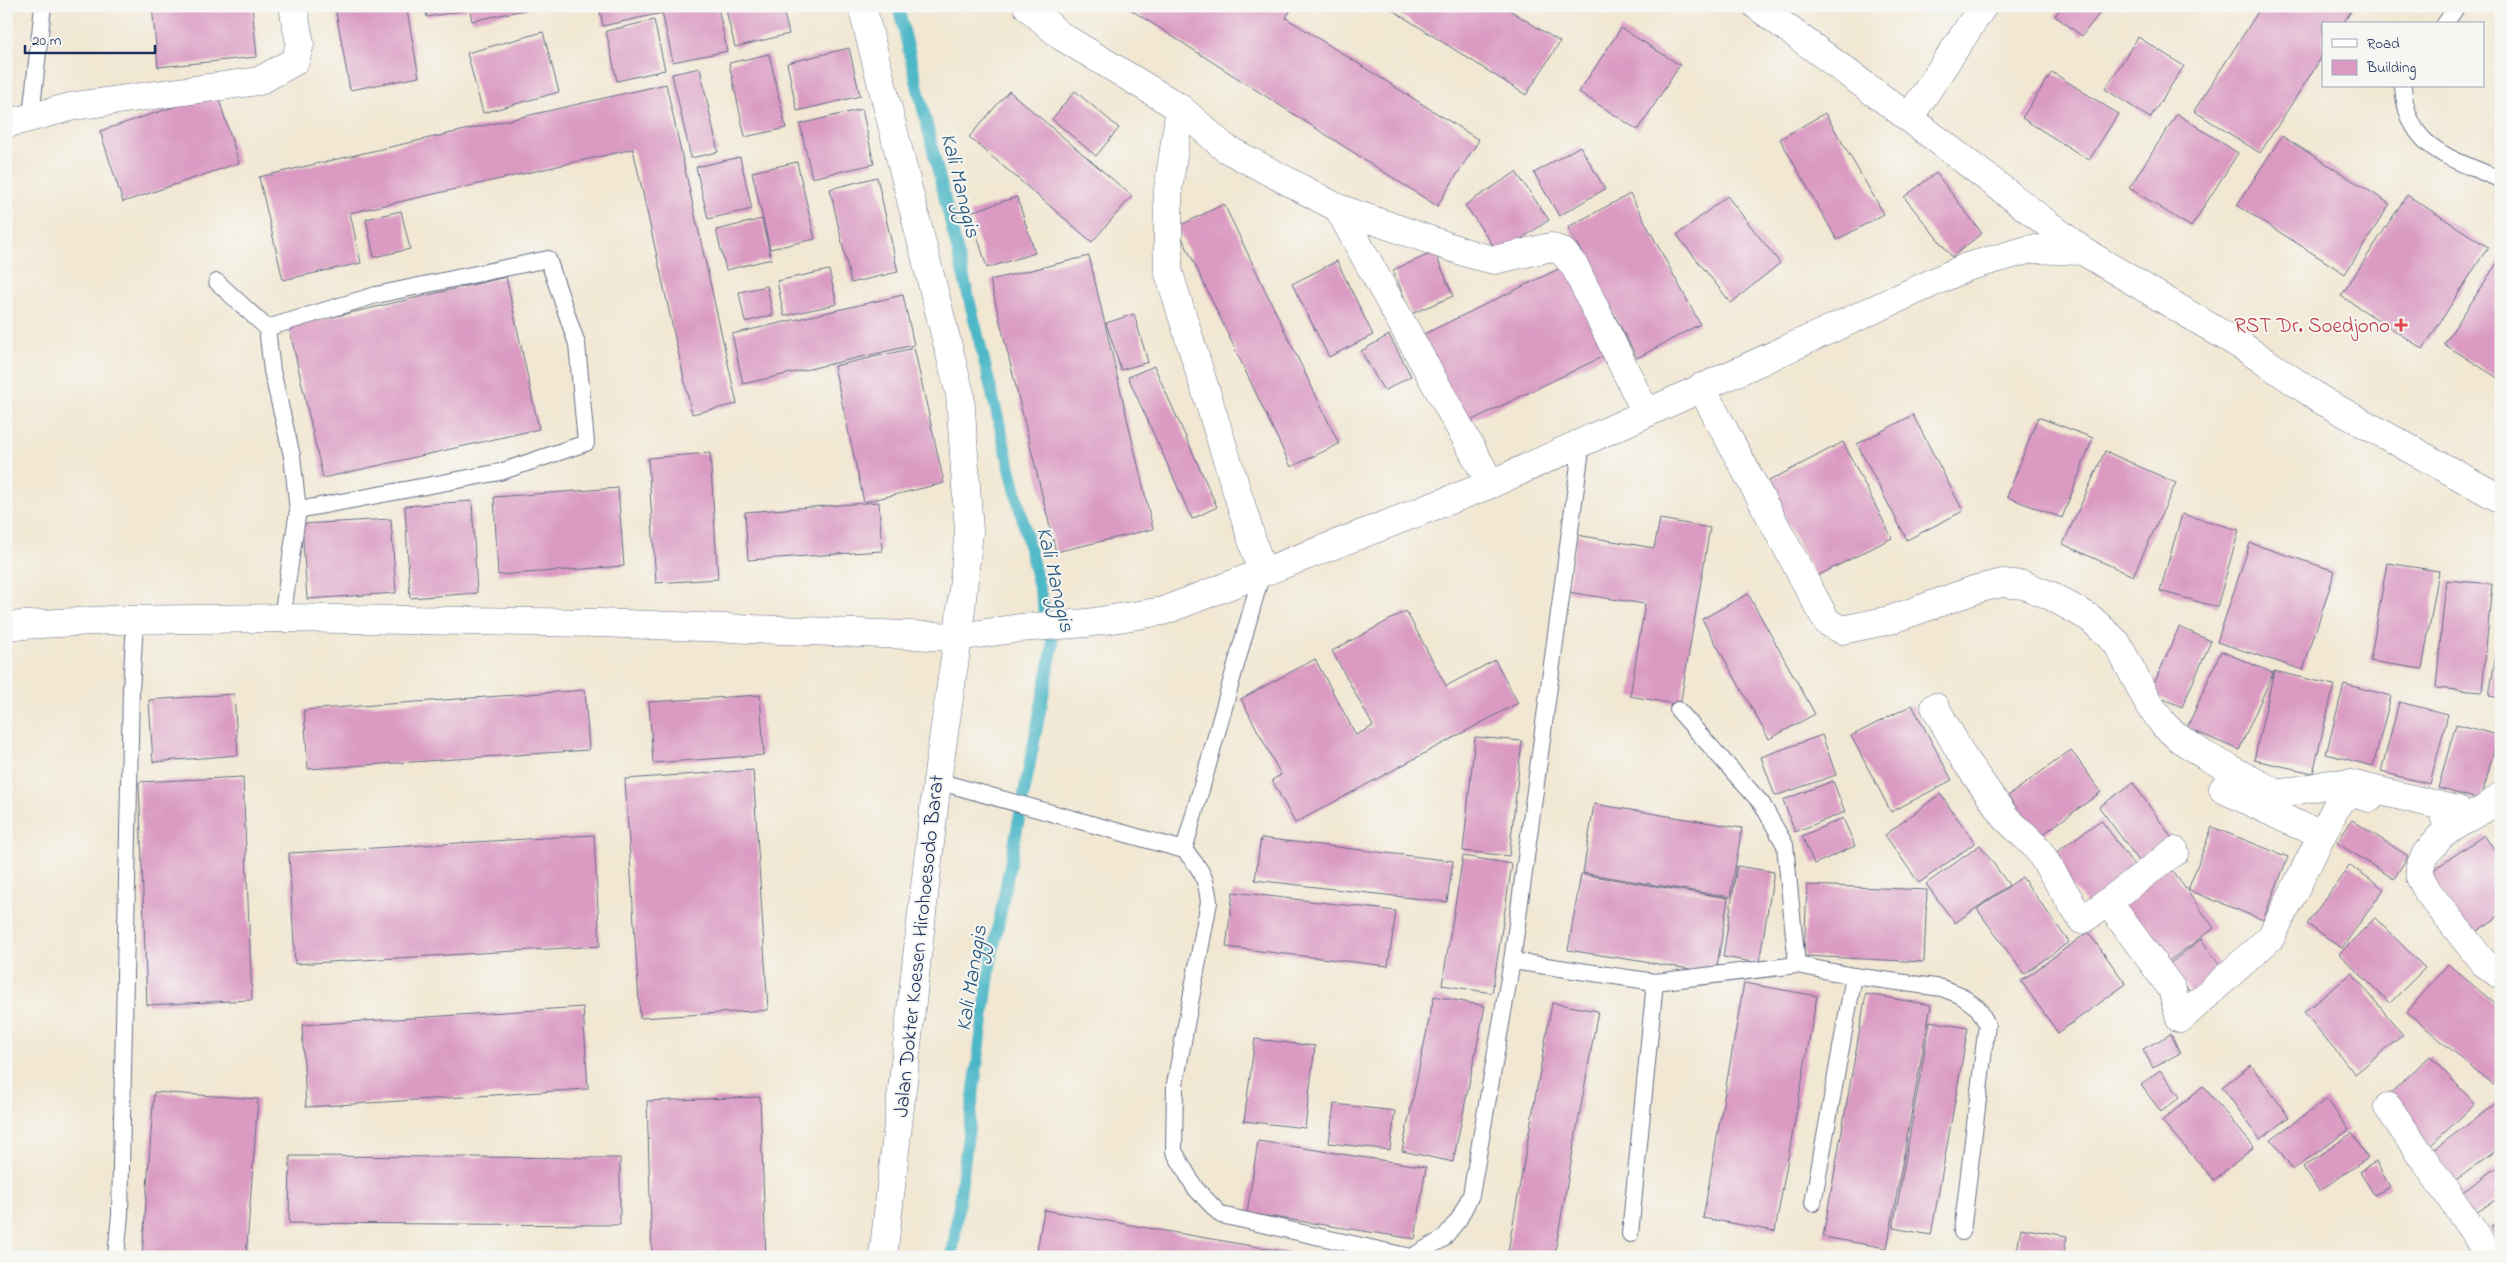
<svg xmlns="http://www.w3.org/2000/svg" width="2507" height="1263" font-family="'Indie Flower',sans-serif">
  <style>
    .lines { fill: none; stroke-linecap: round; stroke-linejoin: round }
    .stream { stroke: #4bb7c7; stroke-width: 12 }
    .building { fill: #da9ac2 }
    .service-casing { stroke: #666f87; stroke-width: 18 }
    .minor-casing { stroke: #666f87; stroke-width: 29 }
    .tertiary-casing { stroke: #666f87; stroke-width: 29 }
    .service { stroke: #fff; stroke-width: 16 }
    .minor { stroke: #fff; stroke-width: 28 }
    .tertiary { stroke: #fff; stroke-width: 28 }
    .health-dot { fill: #e0444e; stroke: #f6f6f2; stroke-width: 2 }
    .labels { text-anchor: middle; stroke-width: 4; stroke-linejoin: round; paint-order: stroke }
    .health-label { font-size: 21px; fill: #be3a42; stroke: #f6f6f2; text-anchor: end }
    .street-label { font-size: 21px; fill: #1b2f5e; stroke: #f6f6f2 }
    .water-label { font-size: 22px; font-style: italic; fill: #29587e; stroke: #f6f6f2 }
  </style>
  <rect width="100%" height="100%" fill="#f6f6f2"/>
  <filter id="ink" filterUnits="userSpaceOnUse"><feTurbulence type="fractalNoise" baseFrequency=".02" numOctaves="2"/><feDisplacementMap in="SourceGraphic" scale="10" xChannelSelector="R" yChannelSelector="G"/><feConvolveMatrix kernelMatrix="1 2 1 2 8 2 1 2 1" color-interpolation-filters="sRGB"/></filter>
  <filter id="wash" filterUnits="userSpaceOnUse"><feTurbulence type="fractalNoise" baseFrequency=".0096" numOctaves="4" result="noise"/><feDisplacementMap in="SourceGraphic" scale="20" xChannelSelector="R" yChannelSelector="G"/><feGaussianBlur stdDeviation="1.12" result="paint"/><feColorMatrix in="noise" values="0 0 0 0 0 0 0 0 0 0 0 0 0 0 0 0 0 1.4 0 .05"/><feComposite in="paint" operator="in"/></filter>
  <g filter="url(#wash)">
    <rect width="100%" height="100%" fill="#f1e7d2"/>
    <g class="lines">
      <path class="stream" d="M898,6L1053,645L990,967L952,1257"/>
    </g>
    <g id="blocks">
      <path class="building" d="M152,6H252L257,57L158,67Z
        M335,6H406L419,77L350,90Z
        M425,6H466L467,10L427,17Z
        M469,6H538V7L472,21Z
        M599,6H660L662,13L603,26Z
        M693,6H718L727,51L673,62L662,12Z
        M725,6H782L789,34L735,47Z
        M1125,6H1293L1286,18L1479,140L1437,206Z
        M1386,6H1503L1560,42L1526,95Z
        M2062,6H2105L2082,36L2055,16Z
        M2262,6H2354L2343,24H2323V55L2260,153L2194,111Z
        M654,20L665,70L617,81L606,31Z
        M1621,28L1680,65L1638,130L1579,92Z
        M543,32L559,92L483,113L467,53Z
        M2138,37L2184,66L2150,118L2105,89Z
        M849,48L860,96L797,111L787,63Z
        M769,54L786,128L745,137L729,63Z
        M700,68L718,152L691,158L672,74Z
        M2052,72L2118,114L2089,160L2022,118Z
        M666,84L737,404L692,414L633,149L350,213L361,263L283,280L259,177Z
        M1009,91L1132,196L1092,242L969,137Z
        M1075,91L1119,128L1096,156L1052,119Z
        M217,93L239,163L123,202L100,131Z
        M862,109L874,164L812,178L800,124Z
        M1825,113L1884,214L1837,240L1780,139Z
        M2177,114L2238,153L2191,227L2129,188Z
        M2282,136L2390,204L2345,274L2237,205Z
        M1580,146L1605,189L1559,216L1534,173Z
        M740,157L752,209L708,219L696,167Z
        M797,162L815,239L770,249L752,172Z
        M1516,172L1549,220L1499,254L1465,205Z
        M1936,173L1982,233L1952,257L1904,197Z
        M877,177L898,272L851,283L830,189Z
        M1630,194L1700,324L1637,358L1568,227Z
        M2407,195L2488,247L2423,349L2341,296Z
        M1727,196L1780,263L1731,303L1677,235Z
        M1017,197L1035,253L987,268L970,212Z
        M1224,204L1339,444L1291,467L1177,227Z
        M401,211L410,249L374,257L366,219Z
        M762,219L771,259L726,270L716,230Z
        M1435,252L1453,296L1411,314L1393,270Z
        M1089,256L1153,529L1056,552L990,280Z
        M2501,257V380L2444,344Z
        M1337,261L1373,335L1329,357L1292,284Z
        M1569,264L1612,352L1466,423L1422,335Z
        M829,270L837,304L784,316L777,281Z
        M506,277L539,429L323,478L289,327Z
        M767,286L773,315L745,322L739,292Z
        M903,295L914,345L743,384L732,334Z
        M1134,314L1148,362L1121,370L1106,323Z
        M1389,335L1411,376L1384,391L1361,351Z
        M914,348L944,483L864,502L834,366Z
        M1154,366L1217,507L1192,519L1128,377Z
        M1913,415L1963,511L1907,540L1857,444Z
        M2038,417L2093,438L2062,518L2007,497Z
        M1843,442L1892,538L1815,577L1767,482Z
        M2105,451L2176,483L2133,576L2063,544Z
        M710,453L718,579L656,583L648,458Z
        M618,488L624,566L498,575L494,497Z
        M472,501L477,593L410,598L405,506Z
        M879,502L882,551L748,560L745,512Z
        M2182,514L2239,530L2217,607L2160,591Z
        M391,519L396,593L307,599L302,524Z
        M1660,519L1710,528L1680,705L1630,696L1645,604L1567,592L1577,535L1654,548Z
        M2250,543L2335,571L2303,670L2217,642Z
        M2387,563L2439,571L2422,669L2370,661Z
        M2446,580L2492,584L2482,692L2436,688Z
        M1748,594L1815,714L1769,739L1702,619Z
        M1406,611L1446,686L1495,660L1518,703L1295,823L1272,780L1281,775L1241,699L1315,659L1356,735L1373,726L1332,651Z
        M2179,627L2211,641L2182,707L2150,693Z
        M2500,631H2501V698L2489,696Z
        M2221,651L2273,673L2239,750L2187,728Z
        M2274,671L2334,685L2313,773L2254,760Z
        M2344,684L2391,696L2373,766L2326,754Z
        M585,690L589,750L308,769L304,710Z
        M234,694L238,755L153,762L149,700Z
        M760,695L764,755L653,763L649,702Z
        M2399,702L2448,714L2430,784L2381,772Z
        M1912,705L1952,780L1891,812L1851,736Z
        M2456,724L2498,735L2481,800L2438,788Z
        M1822,735L1836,775L1775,796L1761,757Z
        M1475,737L1522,741L1509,856L1463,851Z
        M2071,750L2101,792L2038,838L2008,796Z
        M753,770L768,1010L640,1018L625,779Z
        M243,777L252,1000L147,1005L139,782Z
        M1833,781L1845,812L1795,832L1783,800Z
        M2133,783L2172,838L2139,861L2099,807Z
        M1940,794L1975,843L1919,883L1885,835Z
        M1594,804L1742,828L1730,897L1583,873Z
        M1843,818L1855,846L1814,864L1802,836Z
        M2101,820L2139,872L2089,909L2051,856Z
        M2352,820L2408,856L2394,879L2337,843Z
        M2212,827L2288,857L2263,920L2188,890Z
        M594,835L600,946L295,964L289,853Z
        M2484,835L2501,859V915L2471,935L2429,873Z
        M1261,838L1453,861L1447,902L1255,880Z
        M1980,845L2009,885L1955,923L1926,884Z
        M1463,856L1512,864L1492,993L1442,985Z
        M2350,865L2384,889L2342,948L2307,924Z
        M1737,866L1774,872L1759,963L1723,957Z
        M2169,866L2214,928L2159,968L2114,905Z
        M1581,874L1728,898L1716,973L1568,950Z
        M2022,877L2069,942L2024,974L1977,909Z
        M1807,885L1927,890L1924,962L1804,956Z
        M1233,892L1396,911L1388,966L1226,947Z
        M2375,918L2425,968L2390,1003L2339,954Z
        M2088,932L2126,984L2058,1033L2021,981Z
        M2201,939L2226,974L2194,997L2169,964Z
        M2448,964L2501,1009V1076L2493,1085L2407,1012Z
        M2352,973L2403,1035L2355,1074L2304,1012Z
        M1744,983L1817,996L1775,1231L1703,1218Z
        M1866,994L1931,1005L1887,1248L1823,1237Z
        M1434,996L1485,1006L1453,1162L1402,1151Z
        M1552,1003L1598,1011L1554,1257H1507Z
        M583,1007L588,1089L306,1107L302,1025Z
        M1930,1021L1968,1028L1931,1235L1893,1228Z
        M2171,1034L2180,1053L2153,1068L2143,1049Z
        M1255,1039L1315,1046L1305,1128L1244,1121Z
        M2430,1056L2475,1104L2429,1147L2384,1099Z
        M2251,1065L2289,1117L2260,1139L2222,1087Z
        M2160,1070L2180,1097L2161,1112L2141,1085Z
        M2203,1086L2254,1147L2214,1180L2162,1121Z
        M154,1092L258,1099L246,1257H142Z
        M760,1097L766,1257H652L647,1101Z
        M2327,1099L2349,1130L2293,1169L2271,1139Z
        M2499,1101L2501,1103V1147L2455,1181L2432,1151Z
        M1334,1104L1395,1111L1390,1150L1329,1143Z
        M2352,1133L2368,1158L2319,1191L2303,1167Z
        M1258,1141L1426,1167L1415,1239L1247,1213Z
        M290,1156L620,1158V1225L289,1223Z
        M2376,1162L2390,1187L2374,1195L2360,1171Z
        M2501,1165V1196L2470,1217L2455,1197Z
        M1044,1210L1310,1256V1257H1036Z
        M2501,1221V1243L2491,1227Z
        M2021,1228L2067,1236L2063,1257H2016Z"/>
    </g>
  </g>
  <g filter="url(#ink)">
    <use href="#blocks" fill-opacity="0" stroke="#666f87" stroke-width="1"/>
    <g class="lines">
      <g class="service-casing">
        <path id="service" d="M2445,24L2457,6
          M2403,86C2407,151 2451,157 2501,180
          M31,116L43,6
          M217,282L267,328
          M282,618L298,510L500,472L586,443L577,344L548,259L376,295L267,328L272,371L292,456L298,510
          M937,781L1184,850C1201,869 1206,876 1209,902L1175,1084L1174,1151L1195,1188L1221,1215L1411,1257L1443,1239L1459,1219L1471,1195L1512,961L1582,442
          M1184,850L1262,572
          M1512,961L1655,982L1630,1234
          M1797,965L1854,976L1942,988L1960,995L1978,1008L1987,1024L1962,1232
          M1655,982L1797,965L1785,845L1762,804L1678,710
          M1813,1203L1854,976
          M116,1257L120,1214L131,690L135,621"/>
      </g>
      <g class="minor-casing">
        <path id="minor" d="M862,6L960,394L969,531L958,637L937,781L883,1257
          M1027,6L1061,36L1180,108L1225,148L1338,208L1470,254L1494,260L1551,247L1563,252L1575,267L1646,413
          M1757,6L1909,118L2083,251
          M1180,108L1168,190V270L1262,572
          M1909,118L1983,6
          M6,124L74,106L259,81L295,61L300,44L293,6
          M1338,208L1491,484
          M1701,387L1827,622L1842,630L1890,620L1977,589L2002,583L2024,585L2049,595L2090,618L2117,643L2148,702L2164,725L2180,739L2206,756L2278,794L2330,784H2351L2458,810L2463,820
          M1935,707L1964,759L2006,818L2037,848L2082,920L2108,902L2172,989L2180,1019L2271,937L2339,801L2352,793L2370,798
          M2223,789L2296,824L2323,833
          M2445,819L2458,823L2486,808L2501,796
          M2458,823L2440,837L2426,854L2420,866V877L2428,892L2483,962L2501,976
          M2108,902L2175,851
          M2388,1107L2491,1257"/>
      </g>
      <g class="tertiary-casing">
        <path id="tertiary" d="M6,626L110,620L282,618L600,623L958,637L1020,628L1087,623L1163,611L1491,484L1967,267L2031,249L2083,251L2245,348L2323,401L2501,499"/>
      </g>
      <use href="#service" class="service"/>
      <use href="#minor" class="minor"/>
      <use href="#tertiary" class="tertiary"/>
    </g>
  </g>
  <path class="health-dot" d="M2398.5 317.5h5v5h5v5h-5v5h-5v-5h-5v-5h5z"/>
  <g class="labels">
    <g class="health-label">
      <text x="2390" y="332">RST Dr. Soedjono</text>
    </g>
    <g class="street-label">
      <text transform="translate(918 946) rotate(-84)" y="7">Jalan Dokter Koesen Hirohoesodo Barat</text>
    </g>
    <g class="water-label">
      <text transform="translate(962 185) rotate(76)" y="8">Kali Manggis</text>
      <text transform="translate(1057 579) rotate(77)" y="8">Kali Manggis</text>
      <text transform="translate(970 978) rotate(-81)" y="8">Kali Manggis</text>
    </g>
  </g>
  <rect width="2507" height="1263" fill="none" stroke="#f6f6f2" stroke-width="25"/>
  <rect x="2322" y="22" width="162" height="65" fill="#f6f6f2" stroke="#9ea6b7"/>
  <rect x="2332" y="39" width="25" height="8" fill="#ffffff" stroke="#9ea6b7"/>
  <text x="2367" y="48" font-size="15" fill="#1b2f5e">Road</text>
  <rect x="2332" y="60" width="25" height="15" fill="#da9ac2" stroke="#9ea6b7"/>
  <text x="2367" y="72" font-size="15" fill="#1b2f5e">Building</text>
  <path d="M25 45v8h130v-8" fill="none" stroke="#1b2f5e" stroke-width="2.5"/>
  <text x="32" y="45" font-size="15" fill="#1b2f5e" stroke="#f6f6f2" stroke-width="4" paint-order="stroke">20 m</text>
</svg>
